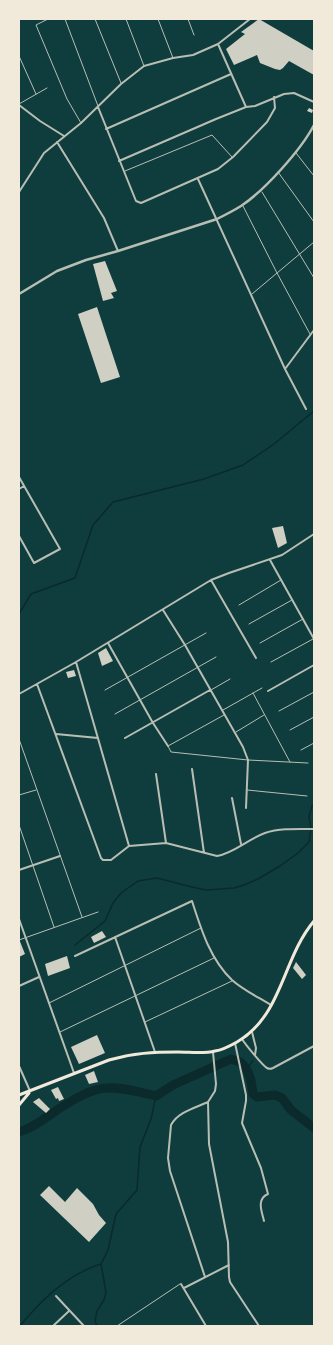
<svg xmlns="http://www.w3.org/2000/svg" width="333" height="1345" viewBox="0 0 333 1345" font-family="Rubik,sans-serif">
  <rect width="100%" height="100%" fill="#0f3d3e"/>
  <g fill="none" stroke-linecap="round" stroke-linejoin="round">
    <path stroke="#0a2a2b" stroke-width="1.5" d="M19,614L31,594L75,578L93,525L113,502L204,479L243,465L274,444L314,411
      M75,945L105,921L113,903L121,893L138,881L157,878L192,887L206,890L234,888L244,885L258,879L280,866L298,853L309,842L311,829L309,816L312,806L314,805
      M246,1069L253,1061
      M20,1326C41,1300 68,1274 101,1264
      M97,1326L95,1321L97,1311L104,1300L106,1292L101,1264L108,1250L116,1214L137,1190L140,1147L151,1119L156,1096"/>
    <path stroke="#0a2a2b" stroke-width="9" d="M19,1132C34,1127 41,1121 54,1112C70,1102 88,1089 107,1088C123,1087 140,1092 156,1096L173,1085L231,1059C233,1060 238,1061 240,1062C250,1069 252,1084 253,1094L257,1097L275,1095L282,1098L291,1110L314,1128"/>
  </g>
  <path fill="#cfcfc3" d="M259,19L314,51V75L289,61L283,68L280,70L275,69L260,63L257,55L234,65L226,49L245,34L241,32Z
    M309,108L313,110L312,113L307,111Z
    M105,261L117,291L111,293L114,298L103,301L93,264Z
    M97,307L120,377L101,383L78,314Z
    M283,526L287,543L278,548L272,528Z
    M106,648L113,661L102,666L98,653Z
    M74,670L76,676L68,678L66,672Z
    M102,931L106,937L94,943L91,937Z
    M19,939L25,954L19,957Z
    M67,956L70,968L48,976L45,964Z
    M296,962L306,975L302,979L293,968Z
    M97,1035L105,1053L79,1064L71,1047Z
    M94,1071L98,1082L89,1084L85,1075Z
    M58,1087L64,1099L59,1101L58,1098L56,1099L51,1090Z
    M39,1098L50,1109L46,1113L33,1102Z
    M49,1186L65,1202L77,1188L93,1204L99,1215L106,1223L89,1242L40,1195Z"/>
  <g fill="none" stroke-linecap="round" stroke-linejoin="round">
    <path stroke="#b8beb3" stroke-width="1" d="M48,19L36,25L67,99L81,123
      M65,19L98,106
      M95,19L121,83
      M126,19L144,66
      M158,19L173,58
      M188,19L194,35
      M19,56L36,94
      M19,104L47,88
      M296,153L314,176
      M125,171L212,135L232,157
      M278,172L314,222
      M262,192L314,278
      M243,206L277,273L310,334
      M252,294L314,242
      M239,605L281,580
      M249,624L292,600
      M260,643L303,619
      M271,662L313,639
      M105,690L206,633
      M211,690L230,679
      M253,693L290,762
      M223,710L262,688
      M279,711L314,692
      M115,714L216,657
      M224,715L168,746L171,752L248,760L308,763
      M290,730L314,717
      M236,732L264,715
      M19,739L82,917
      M301,750L314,743
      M247,790L307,796
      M19,795L36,790
      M19,825L54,927
      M19,940L98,912
      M49,1003L201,928
      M145,1022L232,981
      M60,1032L214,958
      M117,1326L180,1284"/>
    <path stroke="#b8beb3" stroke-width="2" d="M218,44L246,107
      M19,105L40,121L64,136
      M98,107L136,201L141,203L218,169L233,157L267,122L275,108L274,97
      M106,129L231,74
      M57,142L104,218L118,251
      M119,161L216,119L246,107L255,106L284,94L294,93L314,102
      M198,179L285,369L306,409
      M19,192L44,153L81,123L121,84L144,66L173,58L193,55L218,44L250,19
      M285,369L314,330
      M19,477L60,549L34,563L19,536
      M19,489L24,486
      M270,560L314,639
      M211,580L256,658
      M163,610L185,645L243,747L248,760L246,808
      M108,643L153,723L168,746
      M76,662L129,846
      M37,684L101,858L103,860H111L129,846L166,843L217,856C234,853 248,839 265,833C280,828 298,829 314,829
      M268,691L314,665
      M19,694L76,662L211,580L229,573L282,555L314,534
      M56,734L98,738
      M125,738L210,690
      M192,769L204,853
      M156,774L166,843
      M232,798L241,844
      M19,870L60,856
      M19,919L74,1073
      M115,937L155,1052
      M75,956L192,901C201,929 210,959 232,980C243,990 258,997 271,1005
      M19,986L39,977
      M252,1032L256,1048L255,1055
      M242,1039C245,1044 263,1066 267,1068C269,1069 271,1069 273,1068L314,1046
      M235,1043L246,1095V1101L242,1123L261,1168L268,1194C256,1199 262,1212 264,1221
      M213,1052L216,1084L215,1091L208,1102L209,1144L228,1242L229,1277L230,1282L259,1326
      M19,1066L30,1091
      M205,1277L170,1171L168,1158L171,1125C178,1112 195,1108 208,1102
      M181,1284L206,1326
      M184,1288L229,1265
      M56,1296L84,1326
      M53,1326L69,1311"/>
    <path stroke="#b8beb3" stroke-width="2.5" d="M19,294L57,271L86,260L118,251L217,219C225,215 233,211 241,206C264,191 301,150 314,125"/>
    <path stroke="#f1e9da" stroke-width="3" d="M19,1095L109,1060C133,1053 154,1052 178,1052C190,1052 204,1054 215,1051C223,1050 230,1046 237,1042C283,1015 282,959 314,921
      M19,1105L29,1093"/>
  </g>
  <rect width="333" height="1345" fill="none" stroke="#f1e9da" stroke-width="40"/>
</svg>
